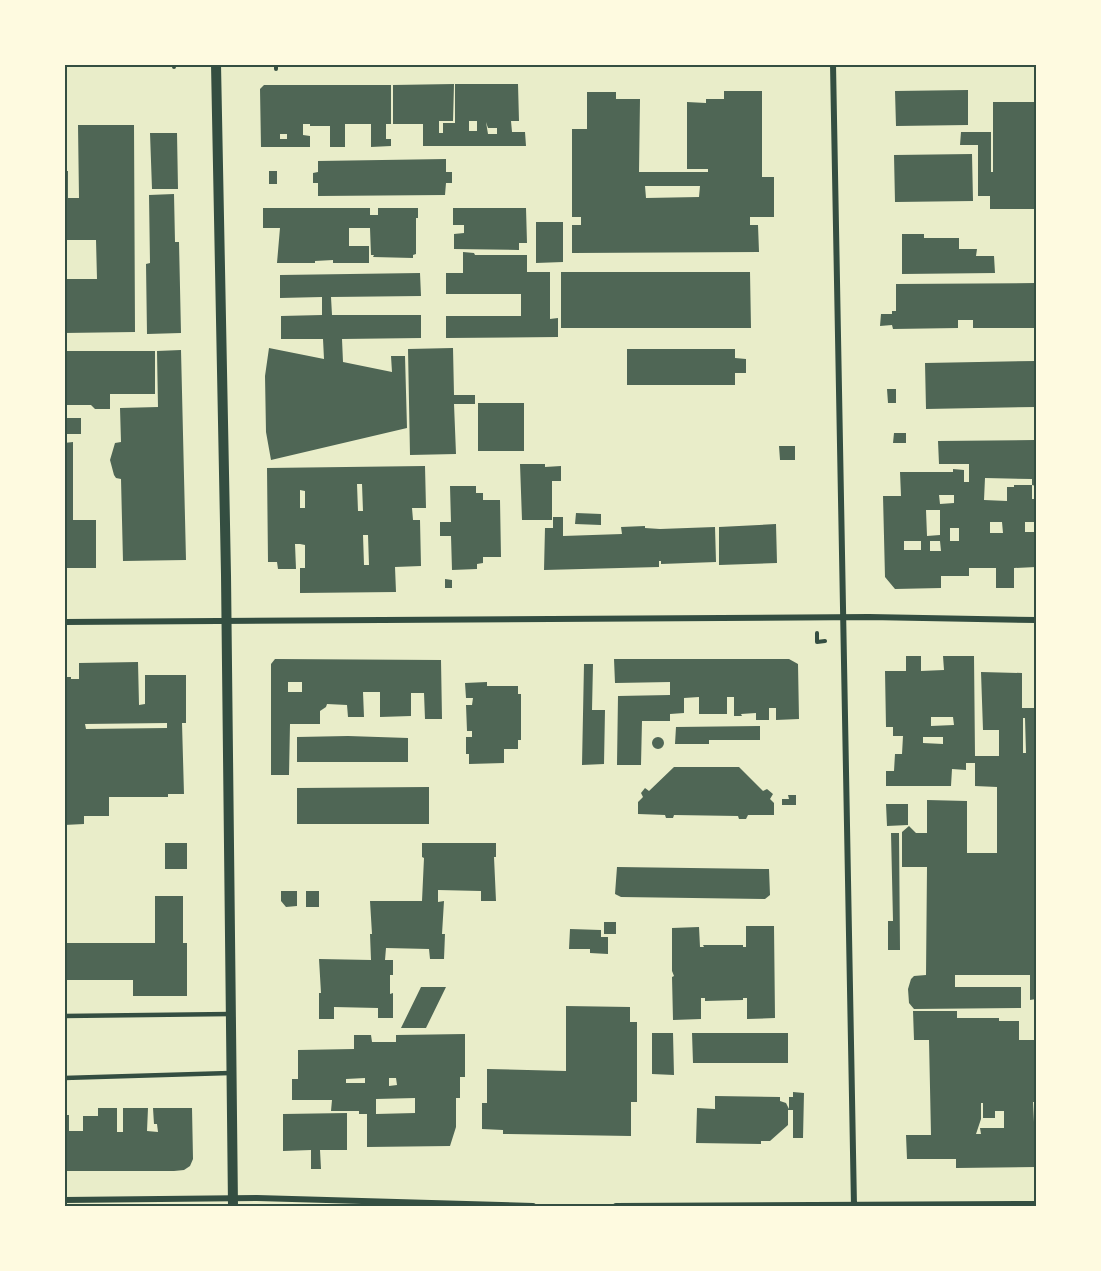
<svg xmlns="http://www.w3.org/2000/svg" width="1101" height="1271" viewBox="0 0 1101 1271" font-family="'Noto Sans',sans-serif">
  <rect width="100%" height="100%" fill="#e9edc9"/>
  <path fill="#4f6655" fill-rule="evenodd" d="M454,84L453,121H439V133H443V123H455V84H518L519,121H511L512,132H525L526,146H423V124H393V85ZM469,121H477V131H469ZM486,122L488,128H497V134H488Z
    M264,85H391V124H386V139H391V146L371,147V124H345V147H330V126H310V124H303V135L310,136V147H261L260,89ZM280,134H287V139H280Z
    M968,90V125L896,126L895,91Z
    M724,91H762V177H774V217H750V225H758L759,252L572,253V225H581V217H572V129H587V92H616V99H640L639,172H708V169H687V102L706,103V99H724ZM645,186H700L699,197L646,198Z
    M993,102H1036V209H990V196H978V145H960L961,132H991V172H993Z
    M78,125H134L135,332L64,333V279H97L96,240H64V171H68V198H79Z
    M150,133H177L178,189H152Z
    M972,154L973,201L895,202L894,155Z
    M446,159V172H452V183H446L445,195L318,196V183H313V173L318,172V161Z
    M269,171H277V184H269Z
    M174,194L175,242H179L181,333L147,334L146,264L150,263L149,195Z
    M263,208H370V215H378V208H418V218H416V254L413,255V258L373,257L374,255H371L370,228H349V246H369V263H333V260L315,261V263H277L280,228H263Z
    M453,208H526L527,243H519V250L454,249V234L464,233V225H453Z
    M536,222H563V262L536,263Z
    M902,234H924V238H959V249H977L976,256H994L995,273L902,274Z
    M463,252L474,253L475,255H527V272H550V319L558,318V337L446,338V316H521V294H446V273H463Z
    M561,272H750L751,328H561Z
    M420,273L421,296L331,297L332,315H421V338L342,339L343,362L392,372L391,356H405L407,428L271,460L266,432L265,376L269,348L324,359L323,339H281V316L322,315V297L280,298V275Z
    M1036,283V328H973V320H958V328L893,329L892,325L880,326L881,314H892V311H896V284Z
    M453,348L454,395H475V404H454L456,454L410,455L408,349Z
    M627,349H735V358L746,359V373H735V385H627Z
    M181,350L186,560L123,561L121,479L116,478L114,475L110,460L115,443L121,442L120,408L158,407L157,351Z
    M64,351H155V394H110V409H95L91,405H64Z
    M1036,361V407L926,409L925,363Z
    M887,389H896V403H888Z
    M478,403H524V451H478Z
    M64,418H81V434H64Z
    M894,433H906V443H893Z
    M1036,440V486L1032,485V499H1036V522H1025V532H1036V567L1014,568V588H996V568H969V576H941V588L895,589L885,577L883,496H901L900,472H953V469L964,470V482H969V464H939L938,441ZM985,478L1032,479V485H1014V487H1007V501L984,500ZM939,495H954V503L940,504ZM926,510H940V535L927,536ZM990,522H1002L1003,533H990ZM950,528H959V541H950ZM904,541H921V550H904ZM930,541H940L941,551H930Z
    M73,442V520H96V568H64V443Z
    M779,446H795V460H780Z
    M520,464H545V467L561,466V481H552V520H522Z
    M425,466L426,508H412L413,520H420L421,566L395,567L396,592L300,593V568H305V545L300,544H295L296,569H278L277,562H268L267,468ZM357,484H362L363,511H358ZM300,490L305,491V508H300ZM363,535H368L369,565H364Z
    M450,486H476V493H483V500H500L501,557H483V563L477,564V569L452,570L451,536H440V522H451Z
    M576,513L601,514V525L575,524Z
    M553,517H563V536L622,534L621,527L645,526V528L660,529L715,527L716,562L661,564V561H659V567L544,570L545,528H553Z
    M776,524L777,563L719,565V527Z
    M445,579L452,580V588H445Z
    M906,656H921V671L944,670L943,656H974L975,756H999V730H983L981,672L1022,673V708H1036V999L1030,1000V975H955V987H1021V1008L914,1009L909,1003L908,989L911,979L914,976L926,975L927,867H902V832L909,826L916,833H927V800L967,801V853H997V787L975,786V763H966V770L952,769L951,786H886V771H894L895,754H902L903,736H893V727H886L885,671H906ZM931,717H953L954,725L931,726ZM1023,718H1025L1026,753H1023ZM923,737H943V744L923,743Z
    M275,659L441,660L442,719H425L424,693H411V716L380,717V692H363L364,717H348L347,705L327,704L326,707L320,711V724H290L289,775H271V664ZM288,682H302V692H288Z
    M614,659H789L798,664L799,719L776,720V708H769V720H756V713L741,714L742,716H734V697H727V714H699V697L684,698V713L670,714V721H642L641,765H617L618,696L670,695V682L615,683Z
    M138,662L139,705L145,704V675H186V723H182L184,794H168V797H109V816H84V824L64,825V677H71V679H79V663ZM167,723V728L86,729L85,724Z
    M584,664H593L592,710H605L604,764L582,765Z
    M487,682V686H518V694H521V740H518V749H504V763L469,764V754H466V737H472V731H467L466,705H472L473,698H466L465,683Z
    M760,726V740H709V744H675L676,727Z
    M348,736L408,738V762H297V737Z
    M652 743a6 6 0 1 1 12 0a6 6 0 1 1-12 0Z
    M674,767H739L763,791L767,789L773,794L770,799L774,803V815H748L746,819H739L738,816L674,815L673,818H666L665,815L638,814V802L643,797L641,793L645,788L649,791Z
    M429,787V824H297V788Z
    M788,795H796V805H782V799H789Z
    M886,804H908V825L887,826Z
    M891,833H899L900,950H888V921H893Z
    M165,843H187V869H165Z
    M422,843H496V857H494L496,901H481V891L438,890V902L444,901L442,934H445L444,959H430L429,949L386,948L385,960H393V975H390V994L393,993V1018H378V1008L334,1007V1019H319V993H321L319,959L371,960L370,934H372L370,901H422L424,858L422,857Z
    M617,867L769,869L770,895L765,899L621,897L615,894Z
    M281,891H297V906L286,907L281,901Z
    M306,891H319V907H306Z
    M155,896H183V943H187V996H133V980H64V943H155Z
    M604,922H616V934H604Z
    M746,926H774L775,1018L747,1019V998H743V1000L705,1001V998H701V1019L673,1020L672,977L674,976L672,971V928L699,927L700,947H704L703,945H743V947H746Z
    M570,929L601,930V937H608V954L590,953V949H569Z
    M421,987H446L426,1028H401Z
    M566,1006L630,1007V1022H637V1102H631V1136L503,1134V1130L482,1129V1103H487V1069L566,1071Z
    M913,1011H957V1018H999V1021H1019V1040H1036V1102H1033L1034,1122H1036V1167L956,1168V1159H907L906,1135H931L929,1040H914ZM981,1103H983V1118H995V1111H1004V1128H980L981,1134H976L981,1119Z
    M652,1033H673L674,1075L652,1074Z
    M692,1033H788V1063H693Z
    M465,1034V1077H460V1098H456V1127L450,1146L367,1147V1114H359V1111H331L332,1100H292V1079H298V1050L354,1049V1035H371L372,1042H396V1035ZM365,1078V1083H346V1079ZM389,1078H396L397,1085L389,1086ZM415,1098V1113L376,1114V1099Z
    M793,1092L804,1093L803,1138H793V1110H788V1125L770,1141H761V1144L696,1143L697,1108L715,1109V1096L780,1097V1101L786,1103L789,1109V1097H793Z
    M98,1108H117V1132H123V1108H148L147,1131L158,1132L157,1124H154L153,1108H192L193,1159L190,1166L184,1170L174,1171H64V1115H69V1131H83V1116H98Z
    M347,1113V1150H320L321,1169H311V1150L283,1151V1114Z"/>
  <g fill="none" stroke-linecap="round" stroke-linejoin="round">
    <path stroke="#344e41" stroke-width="4" d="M174,64V67
      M276,64V69
      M817,633V642L825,641"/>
    <path stroke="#344e41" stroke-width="4.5" d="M64,1016L231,1014
      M64,1078L230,1073"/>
    <path stroke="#344e41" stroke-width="6" d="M833,64L854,1206
      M64,622L869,617L1036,620
      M64,1200L257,1198L533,1206
      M616,1206L1036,1204"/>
    <path stroke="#344e41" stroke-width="10" d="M216,64L226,575L233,1206"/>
  </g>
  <rect width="1101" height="1271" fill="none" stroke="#fefae0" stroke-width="132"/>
  <rect x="66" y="66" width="969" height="1139" fill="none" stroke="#344e41" stroke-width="2"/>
</svg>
